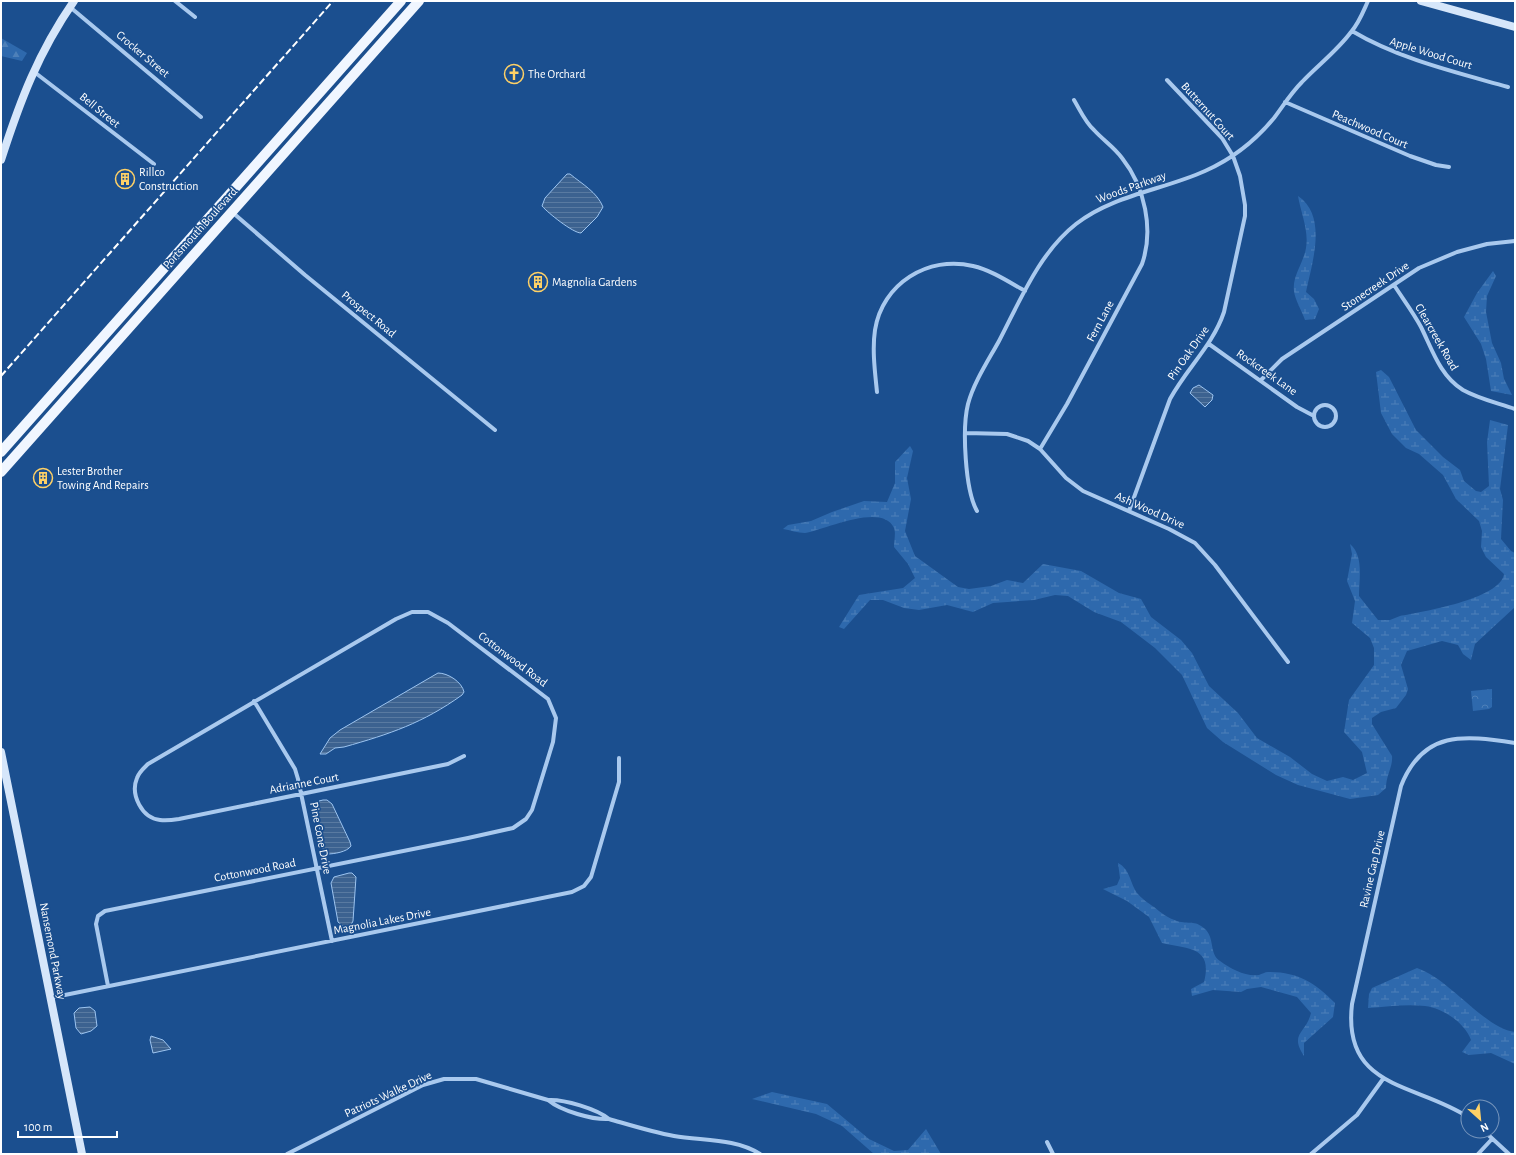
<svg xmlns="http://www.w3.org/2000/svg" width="1516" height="1155" viewBox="0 0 1516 1155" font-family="'Alegreya Sans',sans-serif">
  <defs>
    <pattern id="forest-firs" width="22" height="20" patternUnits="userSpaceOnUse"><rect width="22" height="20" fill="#2e69ad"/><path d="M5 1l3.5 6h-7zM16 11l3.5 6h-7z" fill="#4d80b9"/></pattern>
    <pattern id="wetland-marsh" width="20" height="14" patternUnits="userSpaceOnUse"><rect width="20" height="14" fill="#2e69ad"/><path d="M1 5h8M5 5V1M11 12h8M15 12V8" fill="none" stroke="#4d80b9"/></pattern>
    <pattern id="park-crowns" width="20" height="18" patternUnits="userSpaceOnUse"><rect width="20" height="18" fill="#2e69ad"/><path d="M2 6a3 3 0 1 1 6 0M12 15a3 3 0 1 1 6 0" fill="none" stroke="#4d80b9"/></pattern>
    <pattern id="water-rules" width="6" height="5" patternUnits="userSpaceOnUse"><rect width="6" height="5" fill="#3c6290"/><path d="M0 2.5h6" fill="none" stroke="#597aa1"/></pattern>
  </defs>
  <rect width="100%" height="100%" fill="#1b4f8f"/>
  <path fill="url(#forest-firs)" d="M1,38L27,53L22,61L1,56Z"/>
  <path fill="url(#wetland-marsh)" d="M1298,196C1328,216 1312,263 1306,292L1314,299L1319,309L1315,319L1305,320C1302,311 1295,300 1294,291C1292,276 1304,262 1306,248C1309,231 1301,213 1298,196Z
    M1493,271L1496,276L1487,296L1486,312L1492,343L1501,363L1504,379L1512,395L1491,391L1486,359L1481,344L1464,317L1477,293Z
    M1381,370L1389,377L1416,430L1443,457L1460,470L1464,481L1476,491L1481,492L1489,486L1487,442L1490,420L1508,425L1500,489L1503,500L1501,539L1511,551L1515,553V607L1475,644L1471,660L1463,654L1458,645L1442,641L1407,651L1401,665L1408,689L1406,695L1396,708L1381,712L1372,718V724L1392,756C1393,767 1386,775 1386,788L1378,795L1350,799L1298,785L1276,775L1223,742L1207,728L1182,675L1155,648L1121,622L1094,612L1068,596L1055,595L1034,600L993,603L973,612L947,605L919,610L904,608L883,600H870L844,629L839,627L859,595L903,588L915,578L908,564L894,547C894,541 896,533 894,528C882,502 825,530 805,533C798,533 790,530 783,529L788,525L811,521L832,512L864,501L887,502L895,483V462L910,446L913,451L907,478L911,499L905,531L915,556L958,587L969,589L991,586L1007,580L1023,583L1043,564L1081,571L1119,593L1141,599L1151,617L1181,640L1192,653L1209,686L1238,713L1257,738L1290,757L1312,774L1327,781L1343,777L1353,780L1367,773L1362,752L1344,732L1349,700L1374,665V648L1370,638L1352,623L1355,601L1347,581L1352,554L1350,544C1364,556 1359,578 1359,596L1378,620H1390L1400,616C1421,612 1501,599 1504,574L1486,557L1481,547L1482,531L1479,521L1456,499L1443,475L1419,454L1406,448L1392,434L1381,413L1376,372Z
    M1118,863C1130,869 1130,883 1137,893C1141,898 1148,903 1154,907C1161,913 1168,918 1177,921C1189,925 1194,919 1205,929C1215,938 1209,954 1220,961C1231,969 1246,977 1259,975C1262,974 1265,972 1268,972C1298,972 1314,982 1335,1003L1333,1017L1304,1043V1056C1289,1033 1306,1034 1311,1013L1297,997L1261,987L1247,989L1241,992L1213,990L1192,996L1191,989L1204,982C1213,947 1189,949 1162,943L1149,917L1127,901L1103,889L1117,885L1120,878Z
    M1417,968C1450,979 1485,1029 1515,1032V1064L1491,1053L1469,1055L1462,1052L1471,1040C1465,1023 1443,1008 1425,1006C1406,1004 1386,1007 1368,1008L1369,994L1372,988Z
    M772,1092L827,1104L869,1139L894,1151L908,1150L926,1129L941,1154H874L842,1126L816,1114L752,1099Z"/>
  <path fill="url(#park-crowns)" d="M1492,689V707L1489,709L1473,711L1471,691Z"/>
  <path fill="url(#water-rules)" stroke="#9cc4f0" d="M567,174H570C582,184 597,192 603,207L597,217L581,233C573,233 548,213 542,206L545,198Z
    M1199,385L1213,395L1212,400L1205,407L1190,393L1193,388Z
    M438,673C448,673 462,682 464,692L462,695C423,723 390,734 344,747L335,748L326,754H320L330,738L340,730Z
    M323,800H327L332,804L350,842L351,846C347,852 334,854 327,854L323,849L316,806L319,801Z
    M349,873H352L356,877L353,921L351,925L345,928L338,922L331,883L334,877Z
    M90,1007L95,1011L97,1026L91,1031L81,1034L76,1028L74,1013L79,1008Z
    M151,1036L163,1040L171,1049L153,1053L150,1040Z"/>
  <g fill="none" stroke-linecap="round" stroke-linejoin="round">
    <path stroke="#a9c9ee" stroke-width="4" d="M175,1L195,17
      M70,7L201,117
      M1352,31C1399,59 1455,72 1508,87
      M33,71L154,164
      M1285,102L1410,156L1436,165L1449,167
      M232,212L305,275L495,430
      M1394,285C1403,299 1413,312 1421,327C1432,349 1440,376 1463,390C1479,399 1498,403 1515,409
      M1209,344L1297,407L1314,416
      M1261,380L1282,359L1419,268L1457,252L1487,244L1515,241
      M877,392C875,372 872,350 875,330C882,284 928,255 973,266C991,270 1009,282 1025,291
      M1314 416a11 11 0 1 1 22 0a11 11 0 1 1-22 0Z
      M966,433L1007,434L1028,441L1040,449L1066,478L1083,491L1169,529L1195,543L1215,565L1288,662
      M1040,449L1067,404L1142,264C1154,230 1145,187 1122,158C1114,147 1103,140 1094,130C1085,122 1080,110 1074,100
      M977,511C965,490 962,428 968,404C974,382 988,361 999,341C1020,301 1039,253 1076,224C1113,195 1163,190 1205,171C1232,159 1255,141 1274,118C1283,106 1291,93 1302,82C1318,65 1337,51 1351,32C1359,23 1363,12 1368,1
      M1129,511L1170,399C1187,368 1213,345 1224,312L1245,216V205L1240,176L1233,156L1222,138L1167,80
      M254,701L295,769L298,779L332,941
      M108,986L96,924L98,916L105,911L468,838L513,828L526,819L532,810L537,794L553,742L556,718L548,699L448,623L428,612H412L396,619L148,764C144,768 139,772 137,778C130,795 142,818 160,820C166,821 173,820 179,819L448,764L464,756
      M50,998L572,892L584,886L591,877L619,782V758
      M548,1100C561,1111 593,1120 609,1119C630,1125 652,1132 674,1136C702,1141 735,1138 760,1154
      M1468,1117C1417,1083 1342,1090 1352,1004L1401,786C1423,730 1464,735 1515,743
      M1484,1131L1509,1154
      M1047,1142L1053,1154
      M287,1154L423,1085L444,1079H476L548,1100C564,1099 597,1109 609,1119
      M1311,1154L1357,1115L1383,1079
      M1478,1154L1492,1139"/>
    <path stroke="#d6e6fa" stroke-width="8" d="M1421,1L1515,27
      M1,160C20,101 38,53 74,1
      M1,752L82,1154"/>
    <path stroke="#f0f6ff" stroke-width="10" d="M1,452L401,1
      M1,472L419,1"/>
    <path stroke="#fff" stroke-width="2" stroke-dasharray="7 3" stroke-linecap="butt" d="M1,376L333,1"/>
  </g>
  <defs>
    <g id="church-ring" transform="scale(1)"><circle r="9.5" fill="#1b4f8f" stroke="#ffd166" stroke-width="1.5"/><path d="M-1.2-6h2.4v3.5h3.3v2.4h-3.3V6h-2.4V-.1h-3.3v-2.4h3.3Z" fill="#ffd166"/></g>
    <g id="building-ring" transform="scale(1)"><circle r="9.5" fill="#1b4f8f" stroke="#ffd166" stroke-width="1.5"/><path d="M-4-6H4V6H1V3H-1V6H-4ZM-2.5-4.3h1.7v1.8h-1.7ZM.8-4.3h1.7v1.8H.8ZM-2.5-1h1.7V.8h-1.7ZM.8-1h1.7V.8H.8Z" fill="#ffd166"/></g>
  </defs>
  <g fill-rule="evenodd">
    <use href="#church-ring" x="514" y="74"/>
    <use href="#building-ring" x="125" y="179"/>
    <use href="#building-ring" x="538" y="282"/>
    <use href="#building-ring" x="43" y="478"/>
  </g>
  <g text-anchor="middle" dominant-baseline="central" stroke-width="3.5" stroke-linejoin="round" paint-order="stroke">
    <g font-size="12" fill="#fff" stroke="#1b4f8f">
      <text transform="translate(1431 53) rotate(17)">Apple Wood Court</text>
      <text transform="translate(143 54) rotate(40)">Crocker Street</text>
      <text transform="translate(100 110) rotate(39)">Bell Street</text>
      <text transform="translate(1208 111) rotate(48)">Butternut Court</text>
      <text transform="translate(1370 129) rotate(23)">Peachwood Court</text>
      <text transform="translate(1131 187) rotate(-20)">Woods Parkway</text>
      <text transform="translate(200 228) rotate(-48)">Portsmouth Boulevard</text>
      <text transform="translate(1375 286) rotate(-34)">Stonecreek Drive</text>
      <text transform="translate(369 314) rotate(39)">Prospect Road</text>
      <text transform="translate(1100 321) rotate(-62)">Fern Lane</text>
      <text transform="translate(1437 337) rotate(60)">Clearcreek Road</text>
      <text transform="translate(1188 353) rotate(-55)">Pin Oak Drive</text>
      <text transform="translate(1267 372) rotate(35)">Rockcreek Lane</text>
      <text transform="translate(1150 510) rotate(24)">Ash Wood Drive</text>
      <text transform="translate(513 659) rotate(37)">Cottonwood Road</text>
      <text transform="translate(304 783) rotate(-11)">Adrianne Court</text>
      <text transform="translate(321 838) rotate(79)">Pine Cone Drive</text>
      <text transform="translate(1372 869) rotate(-77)">Ravine Gap Drive</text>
      <text transform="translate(255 870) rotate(-11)">Cottonwood Road</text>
      <text transform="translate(382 921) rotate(-11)">Magnolia Lakes Drive</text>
      <text transform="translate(53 951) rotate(79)">Nansemond Parkway</text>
      <text transform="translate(388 1094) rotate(-25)">Patriots Walke Drive</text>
    </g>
    <g font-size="12" fill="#fff" stroke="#1b4f8f" text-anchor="start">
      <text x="528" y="74">The Orchard</text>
      <text x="139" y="172">Rillco<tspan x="139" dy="14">Construction</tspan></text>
      <text x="552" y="282">Magnolia Gardens</text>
      <text x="57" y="471">Lester Brother<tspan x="57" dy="14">Towing And Repairs</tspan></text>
    </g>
  </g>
  <rect width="1516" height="1155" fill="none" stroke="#ffffff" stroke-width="4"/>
  <g transform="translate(1480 1119) rotate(153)"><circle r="19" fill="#1b4f8f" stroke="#7695bc"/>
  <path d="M0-3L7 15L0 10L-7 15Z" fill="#ffd166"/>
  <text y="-6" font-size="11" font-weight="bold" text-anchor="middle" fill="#ffffff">N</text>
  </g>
  <path d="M18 1131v6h99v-6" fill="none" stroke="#ffffff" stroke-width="2"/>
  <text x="24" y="1131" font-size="12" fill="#ffffff" stroke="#1b4f8f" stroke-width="3" paint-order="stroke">100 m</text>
</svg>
